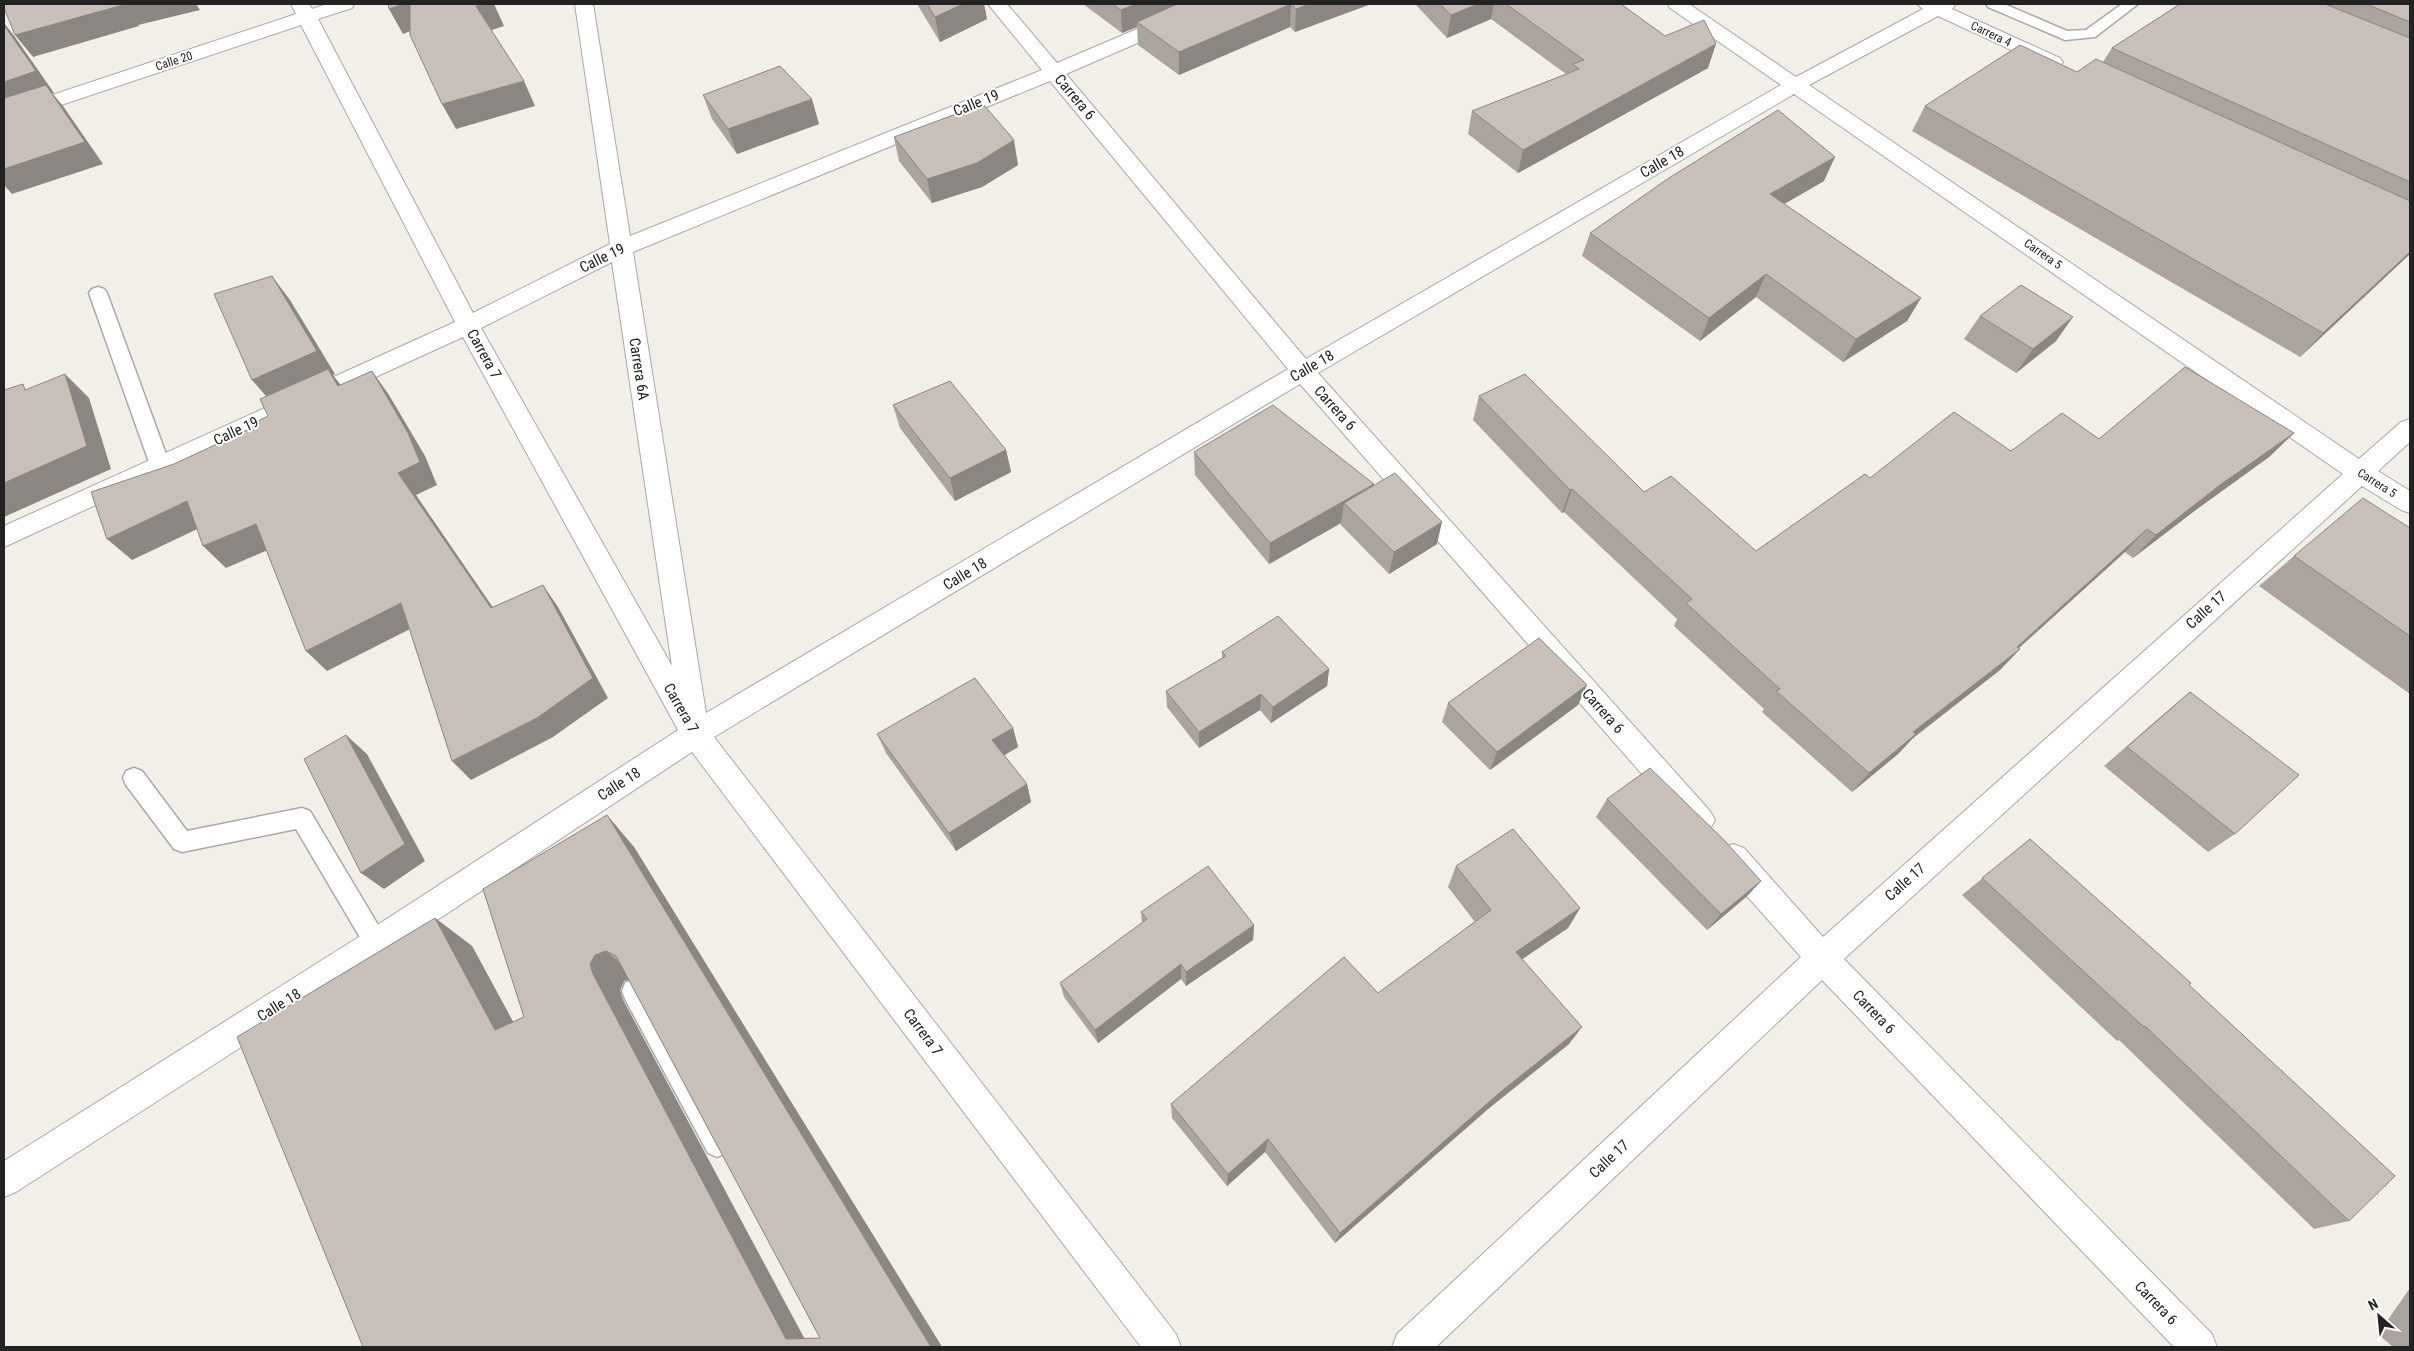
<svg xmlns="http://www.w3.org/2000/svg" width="2414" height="1351" viewBox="0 0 2414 1351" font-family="'Roboto Condensed',sans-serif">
  <rect width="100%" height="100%" fill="#f2efe9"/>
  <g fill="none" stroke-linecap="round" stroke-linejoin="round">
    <g stroke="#a9a9a9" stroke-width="3">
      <path id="service" d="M1986,4H2004L2067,31L2086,30L2122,4H2138L2095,37L2065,40L1988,7Z
        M98,287L104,289L107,293L170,465L167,470L160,472L153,470L150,465L89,293L92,289Z
        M134,768L142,771L187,831L302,808L310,811L384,935L388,943L384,951L376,954L368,951L296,829L182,852L174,849L126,785L123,778L126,771Z
        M634,979L643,983L726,1135L730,1144L726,1153L717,1157L708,1153L625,999L622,991L625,983Z"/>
    </g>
    <g stroke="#a9a9a9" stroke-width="2">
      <path id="minor" d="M291,4H309L312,9L327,4H354L352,8L318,19L473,313L610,244L575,4H593L630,236L1042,70L988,4H1007L1057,63L1196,4H1220L1218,8L1066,74L1306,359L1781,85L1670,8L1668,4H1689L1796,77L1923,9L1917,4H1956L1952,9L2060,58L2063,62L2060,66L2053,68L2046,66L1938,16L1809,85L2359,459L2401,422L2410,419V442L2378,471L2410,491V513L2401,510L2362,486L1844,959L2212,1334L2217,1347H2174L1822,980L1436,1347H1392L1397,1334L1801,957L1722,868L1718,858L1722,848L1733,844L1744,848L1823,937L2343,474L1794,94L1318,373L1710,811L1715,820L1710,829L1700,833L1690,829L1300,384L714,737L1176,1334L1181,1347H1141L692,752L387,953L16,1192L4,1197V1161L365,933L678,730L463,337L4,547V526L455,322L301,25L4,124V111L296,14ZM1050,81L1288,369L706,713L633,252ZM612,262L672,666L481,328Z"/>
    </g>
    <use href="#service" fill="#fff" fill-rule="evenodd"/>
    <use href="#minor" fill="#fff" fill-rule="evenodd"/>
  </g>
  <path fill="#aba49e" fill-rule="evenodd" d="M917,4H984L987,19L940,42Z
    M1083,4H1371L1295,32L1290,27L1179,75L1138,45L1137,27L1122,33Z
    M1415,4H1621L1708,68L1518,173L1468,134L1472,111L1566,74L1491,19L1447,38Z
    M2180,4H2410V254L2300,357L1912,131L1925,106L2077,72L2103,62L2112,48Z
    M703,95L819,124L737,154L712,119Z
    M894,137L1018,165L982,187L932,203L899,161Z
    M1824,181L1784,204L1921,298L1907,321L1843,362L1756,297L1700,341L1582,256L1590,233Z
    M1980,316L2056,341L2016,373L1964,339Z
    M1479,396L1644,492L1756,551L1870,478L2011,451L2099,439L2294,433L2269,457L2197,509L2133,558L2125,552L2019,648L2020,649L2000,670L1913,738L1898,754L1852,792L1762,712L1764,709L1674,626L1677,619L1564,512L1562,513L1473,420Z
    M893,405L1006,450L1011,472L955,501L900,428Z
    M1194,452L1374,484V486L1437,544L1389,574L1341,525V523L1269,564L1195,475Z
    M2410,528V694L2259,586L2294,556Z
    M1222,652L1329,669L1327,686L1271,723L1260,710L1199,748L1167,707L1166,691L1222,658Z
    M1587,685L1578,705L1490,770L1442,722L1448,703Z
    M2190,692L2235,834L2208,852L2104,766L2166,712Z
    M1013,728L1018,747L1004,755L1027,784L1031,802L956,851L886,753L877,734Z
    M1607,799L1761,881L1746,897L1707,930L1596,817Z
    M2030,839L2189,985L2349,1221L2314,1229L2119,1040L2117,1041L1962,895Z
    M634,847L942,1347H363L435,918L472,946L513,1022L524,1017ZM629,980L820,1338L804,1339L623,1000L620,990L624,981Z
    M1456,866L1580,908L1568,928L1522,959L1569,1044L1488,1109L1335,1243L1265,1152L1227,1186L1172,1118L1171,1104L1378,993L1475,922L1448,887Z
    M1141,912L1254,925L1253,940L1186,986L1181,979L1098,1043L1064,997L1060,983L1142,923Z
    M2410,1288V1347H2393L2378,1334Z"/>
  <path fill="#8b8681" d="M123,4H196L200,10L138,25L139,26L33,57L15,35Z
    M403,4H411L423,26L403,34L389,9Z
    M484,4H494L504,26L489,31L476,6Z
    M963,4H984L987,19L940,42L935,17Z
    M1136,4H1192L1137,22V27L1122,33L1121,10Z
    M1291,4L1290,27L1179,75V52Z
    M1310,4H1371L1295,32L1296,9Z
    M1478,4H1494L1491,19L1447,38L1451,15Z
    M4,23L15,37L54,93H52L63,106L103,164L12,194L4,185Z
    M1716,44L1708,68L1518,173L1523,150Z
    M524,81L535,106L456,129L442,104Z
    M812,99L819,124L737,154L728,129Z
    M1014,140L1018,165L982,187L932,203L927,179Z
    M1835,157L1824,181L1760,218L1770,194Z
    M2410,252V254L2300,357L2323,333Z
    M1766,274L1756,297L1700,341L1709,318Z
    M272,276L290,300L335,374L333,375L346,392L272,403L252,380Z
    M1921,298L1907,321L1843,362L1856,339Z
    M2073,317L2056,341L2016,373L2033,349Z
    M372,371L389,395L425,456L437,485L416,495L507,628L491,608L398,473Z
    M65,374L89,398L111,469L4,517V483Z
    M2294,433L2269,457L2197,509L2133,558L2156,535L2220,485Z
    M1006,450L1011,472L955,501L950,478Z
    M1374,484L1370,506L1344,503L1341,523L1269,564L1270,543Z
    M1572,489L1564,512L1562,513L1570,490Z
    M187,501L210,523L132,560L107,539Z
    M1442,522L1437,544L1389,574L1394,552Z
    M256,524L277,546L226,568L203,546Z
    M2147,529L2125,552L2002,663L2020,649L2000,670L1913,738L1898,754L1852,792L1869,773L1913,732L2017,647Z
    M543,585L558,607L608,698L553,737L471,780L452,761Z
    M401,603L420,624L327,671L306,651Z
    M1329,669L1327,686L1271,723L1273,707Z
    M1587,685L1578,705L1490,770L1497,752Z
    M1261,694L1260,710L1199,748V732Z
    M1013,728L1018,747L998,759L992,740Z
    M346,735L367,754L425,861L384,889L361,873Z
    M1027,784L1031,802L956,851L949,833Z
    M607,815L634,847L942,1347H931Z
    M1761,881L1746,897L1707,930L1721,914Z
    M1580,908L1568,928L1505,971L1516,952Z
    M435,918L472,946L530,1053L495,1030Z
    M1254,925L1253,940L1186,986V972Z
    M606,951L635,977L624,981L620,990L623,1000L809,1347L786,1339L593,974L590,964L595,955Z
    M1181,964V979L1098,1043L1095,1030Z
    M1582,1027L1569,1044L1488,1109L1335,1243L1340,1233L1498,1094Z
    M1268,1139L1265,1152L1227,1186L1228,1174Z"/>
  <path fill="#c7bfb8" stroke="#8b8681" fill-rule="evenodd" d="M4,4H123V5L15,35L4,8Z
    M388,4H403L389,9Z
    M410,4H484L476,6L524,81L442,104L410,35Z
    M927,4H963L935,17Z
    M1112,4H1136L1121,10Z
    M1177,4H1310L1296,9L1291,4L1179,52L1137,22Z
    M1440,4H1478L1451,15Z
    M1506,4H1621L1665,36L1704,20L1716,44L1523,150L1472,111L1579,69L1573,64L1584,60Z
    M2180,4H2325L2410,38V182L2112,48Z
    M2366,4H2410V22Z
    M4,25L36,71L4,82Z
    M2020,45L2077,72L2096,59L2410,201V252L2323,333L1925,106Z
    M780,66L812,99L728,129L703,95Z
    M46,85L85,142L4,169V98Z
    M983,104L1014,140L977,163L927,179L894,137Z
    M1778,110L1835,157L1770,194L1921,298L1856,339L1766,274L1709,318L1590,233L1669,178Z
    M272,276L317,351L252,380L214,294Z
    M2021,285L2073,317L2033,349L1980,316Z
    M2185,367L2294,433L2220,485L2156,535L2147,529L2017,647L2020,649L1913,732L1916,734L1869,773L1776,691L1780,689L1686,603L1692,599L1572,489L1570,490L1479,396L1525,374L1644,492L1671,476L1756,551L1865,474L1870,478L1954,412L2011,451L2062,413L2099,439Z
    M328,369L338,386L372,371L408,433L420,462L398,473L491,608L543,585L593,678L537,718L452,761L401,603L306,651L256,524L203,546L187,501L107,539L91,492L174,464L260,424L258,421L268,416L260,399Z
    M65,374L87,446L4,483V390L23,384L25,390Z
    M950,381L1006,450L950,478L893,405Z
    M1273,405L1374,484L1270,543L1194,452Z
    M1395,473L1442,522L1394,552L1344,503Z
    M2363,498L2410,528V636L2294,556Z
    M1278,616L1329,669L1273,707L1261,694L1199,732L1166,691L1226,656L1222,652Z
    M1539,638L1587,685L1497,752L1448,703Z
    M975,678L1013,728L992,740L1027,784L949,833L877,734Z
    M2190,692L2299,775L2235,834L2127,747Z
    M346,735L405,844L361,873L304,759Z
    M1650,768L1724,840L1761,881L1721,914L1607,799Z
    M607,815L931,1347H363L237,1037L435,918L495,1030L524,1017L483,889ZM606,951L616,956L820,1338L786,1339L593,974L590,964L595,955Z
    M1513,829L1580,908L1516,952L1582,1027L1498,1094L1340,1233L1268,1139L1228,1174L1171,1104L1344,957L1378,993L1491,910L1456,866Z
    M2030,839L2191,983L2189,985L2395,1176L2349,1221L2145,1026L2144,1027L1982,878Z
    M1208,866L1254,925L1186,972L1181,964L1095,1030L1060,983L1147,919L1141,912Z"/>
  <g text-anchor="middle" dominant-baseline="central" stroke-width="4" stroke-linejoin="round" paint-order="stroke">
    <g font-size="12" fill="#222" stroke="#fff">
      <text transform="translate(1991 34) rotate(25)">Carrera 4</text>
      <text transform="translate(174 61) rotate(-18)">Calle 20</text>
      <text transform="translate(2043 254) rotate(35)">Carrera 5</text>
      <text transform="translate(2377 483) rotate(32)">Carrera 5</text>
    </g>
    <g font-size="15" fill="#222" stroke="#fff">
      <text transform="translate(1075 97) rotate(50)">Carrera 6</text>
      <text transform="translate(976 103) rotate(-22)">Calle 19</text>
      <text transform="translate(1662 162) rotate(-30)">Calle 18</text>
      <text transform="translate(602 258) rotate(-26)">Calle 19</text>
      <text transform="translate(484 354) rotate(61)">Carrera 7</text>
      <text transform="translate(1312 366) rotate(-30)">Calle 18</text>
      <text transform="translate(639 369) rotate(81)">Carrera 6A</text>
      <text transform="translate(1335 408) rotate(48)">Carrera 6</text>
      <text transform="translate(236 431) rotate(-25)">Calle 19</text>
      <text transform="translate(965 574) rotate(-31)">Calle 18</text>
      <text transform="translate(2206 610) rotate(-42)">Calle 17</text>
      <text transform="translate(681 708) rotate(60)">Carrera 7</text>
      <text transform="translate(1603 711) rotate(48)">Carrera 6</text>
      <text transform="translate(619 784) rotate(-33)">Calle 18</text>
      <text transform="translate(1905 882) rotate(-42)">Calle 17</text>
      <text transform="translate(279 1005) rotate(-32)">Calle 18</text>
      <text transform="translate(1874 1012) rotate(46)">Carrera 6</text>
      <text transform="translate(923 1032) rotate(53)">Carrera 7</text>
      <text transform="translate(1609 1159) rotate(-43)">Calle 17</text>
      <text transform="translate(2156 1303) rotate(46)">Carrera 6</text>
    </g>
  </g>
  <rect width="2414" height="1351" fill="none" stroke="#222222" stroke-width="10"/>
  <g transform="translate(2379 1316) rotate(333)" stroke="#ffffff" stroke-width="4" paint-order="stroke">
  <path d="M0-4L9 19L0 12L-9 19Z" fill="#222222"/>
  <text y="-8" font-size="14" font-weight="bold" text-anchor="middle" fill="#222222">N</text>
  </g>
</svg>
